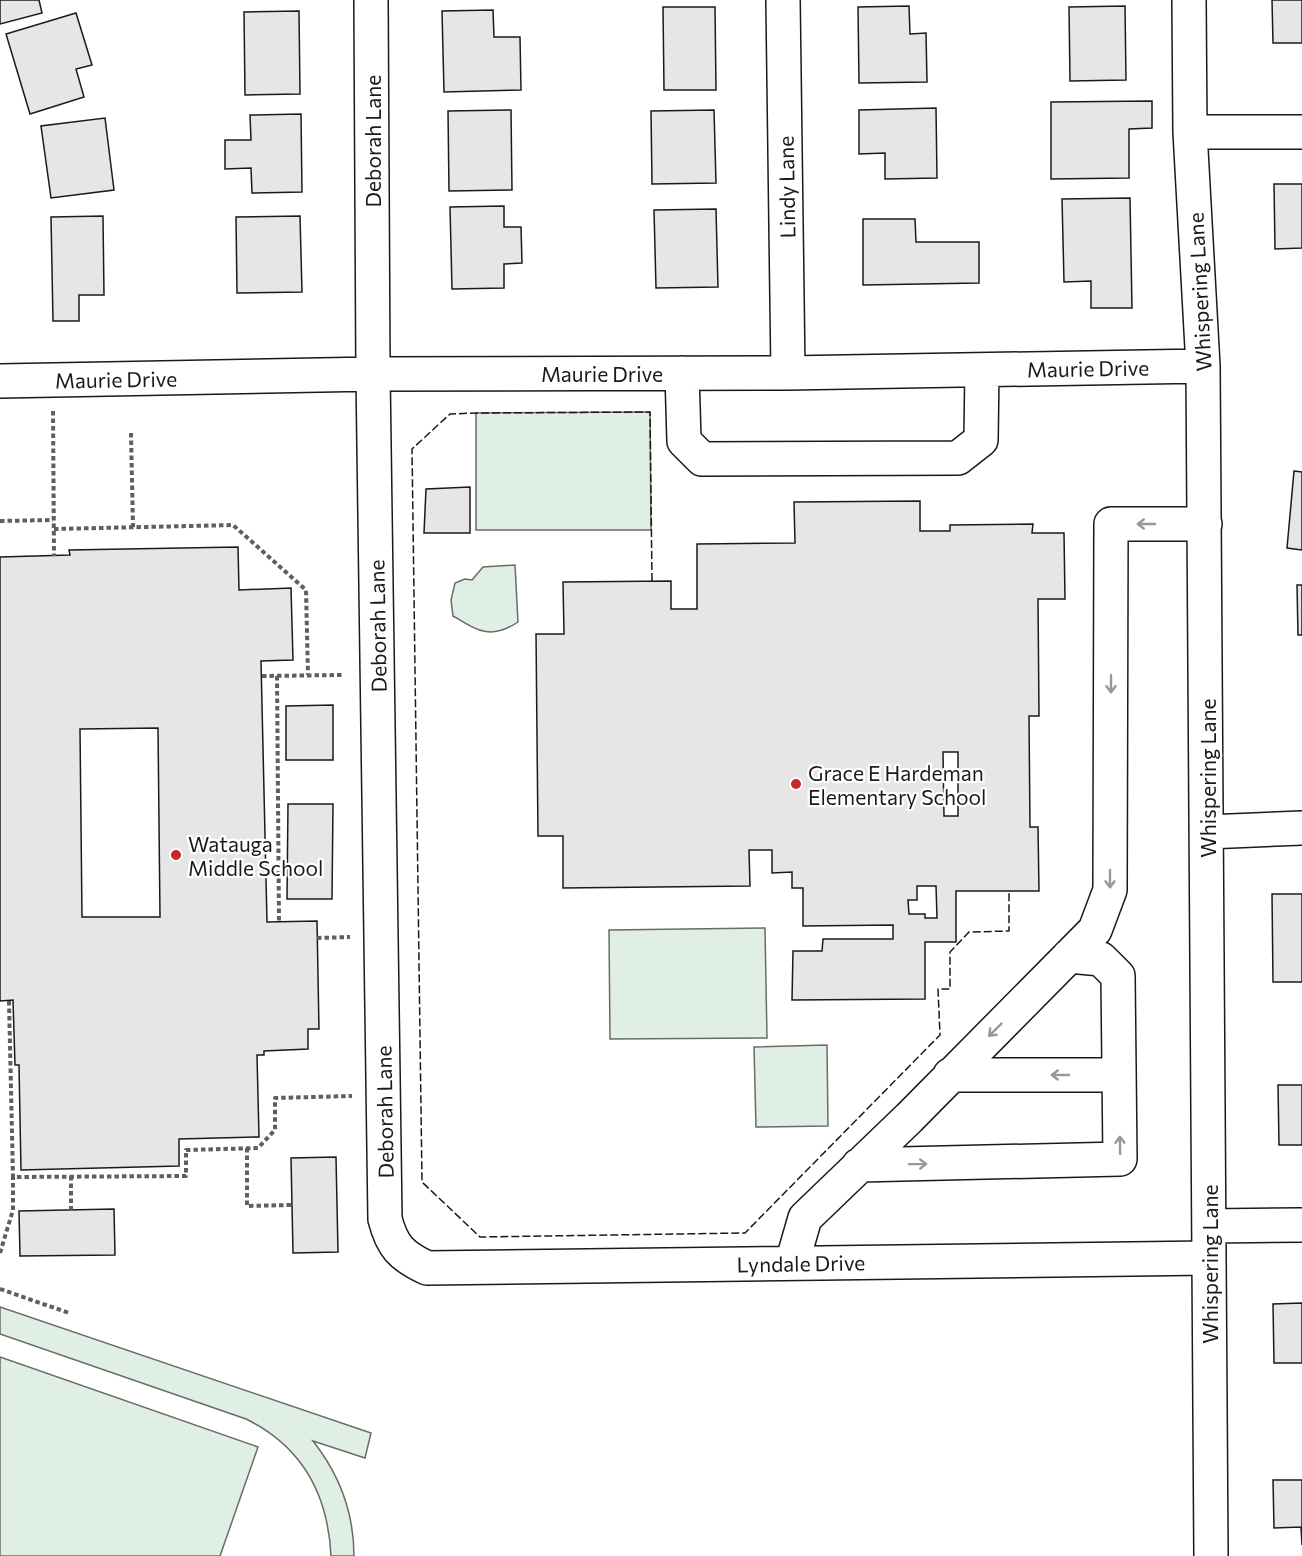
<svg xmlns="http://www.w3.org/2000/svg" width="1302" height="1556" viewBox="0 0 1302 1556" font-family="Commissioner,sans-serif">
  <rect width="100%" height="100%" fill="#fff"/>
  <path fill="#e0efe3" stroke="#6a6a6a" stroke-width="1.5" d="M650,412L651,530H476V413Z
    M515,565L518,622C491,640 478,631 453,616L451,600L455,583L465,579L472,580L483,567Z
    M765,928L767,1038L610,1039L609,930Z
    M827,1045L828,1126L756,1127L754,1047Z
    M0,1307L371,1433L365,1458L313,1441C339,1474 354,1513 354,1556H331C328,1494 303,1447 246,1419L0,1334Z
    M0,1357L258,1447L220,1556H0Z"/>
  <path fill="#e6e6e6" stroke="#1a1a1a" stroke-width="1.5" fill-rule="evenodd" d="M0,0H39L42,13L0,24Z
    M1272,0H1302V43H1273Z
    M909,6L910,34L926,33L927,82L859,83L858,7Z
    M1125,6L1126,80L1070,81L1069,7Z
    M663,7H715L716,90H664Z
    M493,10L494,37H520L521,90L444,92L442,11Z
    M299,11L300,94L245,95L244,12Z
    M76,13L92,65L76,69L84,97L30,114L6,34Z
    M1152,101V128L1129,129V178L1051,179V102Z
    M936,108L937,178L885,179V153L859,154V110Z
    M511,110L512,190L449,191L448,111Z
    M714,110L716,183L652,184L651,111Z
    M301,114L302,192L252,193L251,168L225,169V140H251L250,115Z
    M105,118L114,190L51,198L41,126Z
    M1274,184H1302V248L1275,249Z
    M1130,198L1132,308H1091V281L1064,282L1062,199Z
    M504,206V227H521L522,263L504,264V288L452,289L450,207Z
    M716,209L718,287L656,288L654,210Z
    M103,216L104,295H79V321H53L51,217Z
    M300,216L302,292L237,293L236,217Z
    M863,219H915L916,242H979V283L863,285Z
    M1294,471L1302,472V550L1287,548Z
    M470,487V533H424L426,489Z
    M920,501V531H950V525L1033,524L1032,533H1064L1065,599H1038L1039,716H1029L1030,827H1038L1039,891H956V942H925V999L792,1000L793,951H822L823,939H893V925L803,926V888H792V872L772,873V850H749L750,886L563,888V836H538L536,634H564L563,582L671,581V609H697V544L795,543L794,502ZM943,752H958V816H944ZM917,886H936L937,918H925V914H909L908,900H917Z
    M238,547L239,590L291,588L293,660L261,661L267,922L317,921L319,1029H308V1049L264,1051V1055H257L259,1137L179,1139V1166L21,1170L19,1065H15L13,1000L0,1001V557L70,555L69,550ZM158,728L160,917H82L80,729Z
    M1297,585H1302V635H1298Z
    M333,705V760H286V706Z
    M288,804H333L332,899H287Z
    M1272,894H1302V982H1273Z
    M1278,1085H1302V1145H1279Z
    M336,1157L338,1252L293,1253L291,1158Z
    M114,1209L115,1255L20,1256L19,1211Z
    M1302,1303V1363H1274L1273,1304Z
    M1273,1480H1302V1545L1301,1527L1274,1528Z"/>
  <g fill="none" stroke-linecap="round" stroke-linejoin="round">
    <g stroke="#1a1a1a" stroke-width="36">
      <path id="minor" d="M371,0L373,374L385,1219C392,1246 401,1256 427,1268L1209,1258
        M783,0L788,373
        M1189,0L1190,132L1203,366L1211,1556
        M1190,132H1302
        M682,373L684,441L702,459L958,458L981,440L982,370
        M0,381L373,374L788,373L1203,366
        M1207,832L1302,828
        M950,1075H1119
        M859,1165L1120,1159L1118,976L1101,959L1069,956
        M1209,1226L1302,1225
        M792,1263L805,1218L909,1118L1095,930L1110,890L1111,524H1205"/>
    </g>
    <path stroke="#5f5f5f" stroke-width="4" stroke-dasharray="4.5 3" stroke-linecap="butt" d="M53,411L54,556
      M131,433L133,527
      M0,521L53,520
      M54,529L233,525L306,590L308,675
      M262,676L344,675
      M277,676L279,922
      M317,938L350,937
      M9,1001L13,1177L186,1176V1150L258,1148L275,1130V1098L352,1096
      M247,1148V1206L292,1205
      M71,1176V1210
      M0,1253L13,1210V1177
      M0,1289L69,1313"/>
    <use href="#minor" stroke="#fff" stroke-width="33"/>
    <path stroke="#1a1a1a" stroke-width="1.5" stroke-dasharray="8 3" stroke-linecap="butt" d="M652,581L650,412L476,413L450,414L412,449L422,1182L480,1237L745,1233L940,1035L938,989H950V952L969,932L1009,931V891"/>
  </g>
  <defs><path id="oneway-shaft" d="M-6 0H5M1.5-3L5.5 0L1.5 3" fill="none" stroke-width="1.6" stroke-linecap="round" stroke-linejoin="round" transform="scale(1.5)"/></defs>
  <g stroke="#989898">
    <use href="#oneway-shaft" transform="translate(1146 524) rotate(180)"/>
    <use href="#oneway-shaft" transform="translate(1111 684) rotate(90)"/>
    <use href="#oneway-shaft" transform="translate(1110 879) rotate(90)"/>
    <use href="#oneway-shaft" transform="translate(995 1030) rotate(135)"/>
    <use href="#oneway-shaft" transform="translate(1060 1075) rotate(180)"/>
    <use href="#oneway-shaft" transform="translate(1120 1145) rotate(-91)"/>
    <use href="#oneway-shaft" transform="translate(918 1164) rotate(-1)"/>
  </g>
  <g fill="#c62828" stroke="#fff" stroke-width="2">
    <circle cx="796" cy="784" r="6"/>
    <circle cx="176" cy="855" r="6"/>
  </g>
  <g text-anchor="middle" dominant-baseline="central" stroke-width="4.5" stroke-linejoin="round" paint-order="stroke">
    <g font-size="21" fill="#1a1a1a" stroke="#fff">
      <text transform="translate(372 141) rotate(-90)">Deborah Lane</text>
      <text transform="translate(786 187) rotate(-91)">Lindy Lane</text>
      <text transform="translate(1199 292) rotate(-93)">Whispering Lane</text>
      <text transform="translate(1088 368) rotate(-1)">Maurie Drive</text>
      <text x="602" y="373">Maurie Drive</text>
      <text transform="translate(116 379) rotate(-1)">Maurie Drive</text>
      <text transform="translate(377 626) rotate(-91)">Deborah Lane</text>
      <text transform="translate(1207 778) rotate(-90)">Whispering Lane</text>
      <text transform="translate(384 1112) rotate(-91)">Deborah Lane</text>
      <text transform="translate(801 1263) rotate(-1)">Lyndale Drive</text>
      <text transform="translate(1209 1264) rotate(-90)">Whispering Lane</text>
    </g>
    <g font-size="21" fill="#1a1a1a" stroke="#fff" text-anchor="start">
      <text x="808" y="772">Grace E Hardeman<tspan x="808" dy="24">Elementary School</tspan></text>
      <text x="188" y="843">Watauga<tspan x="188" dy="24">Middle School</tspan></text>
    </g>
  </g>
</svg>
